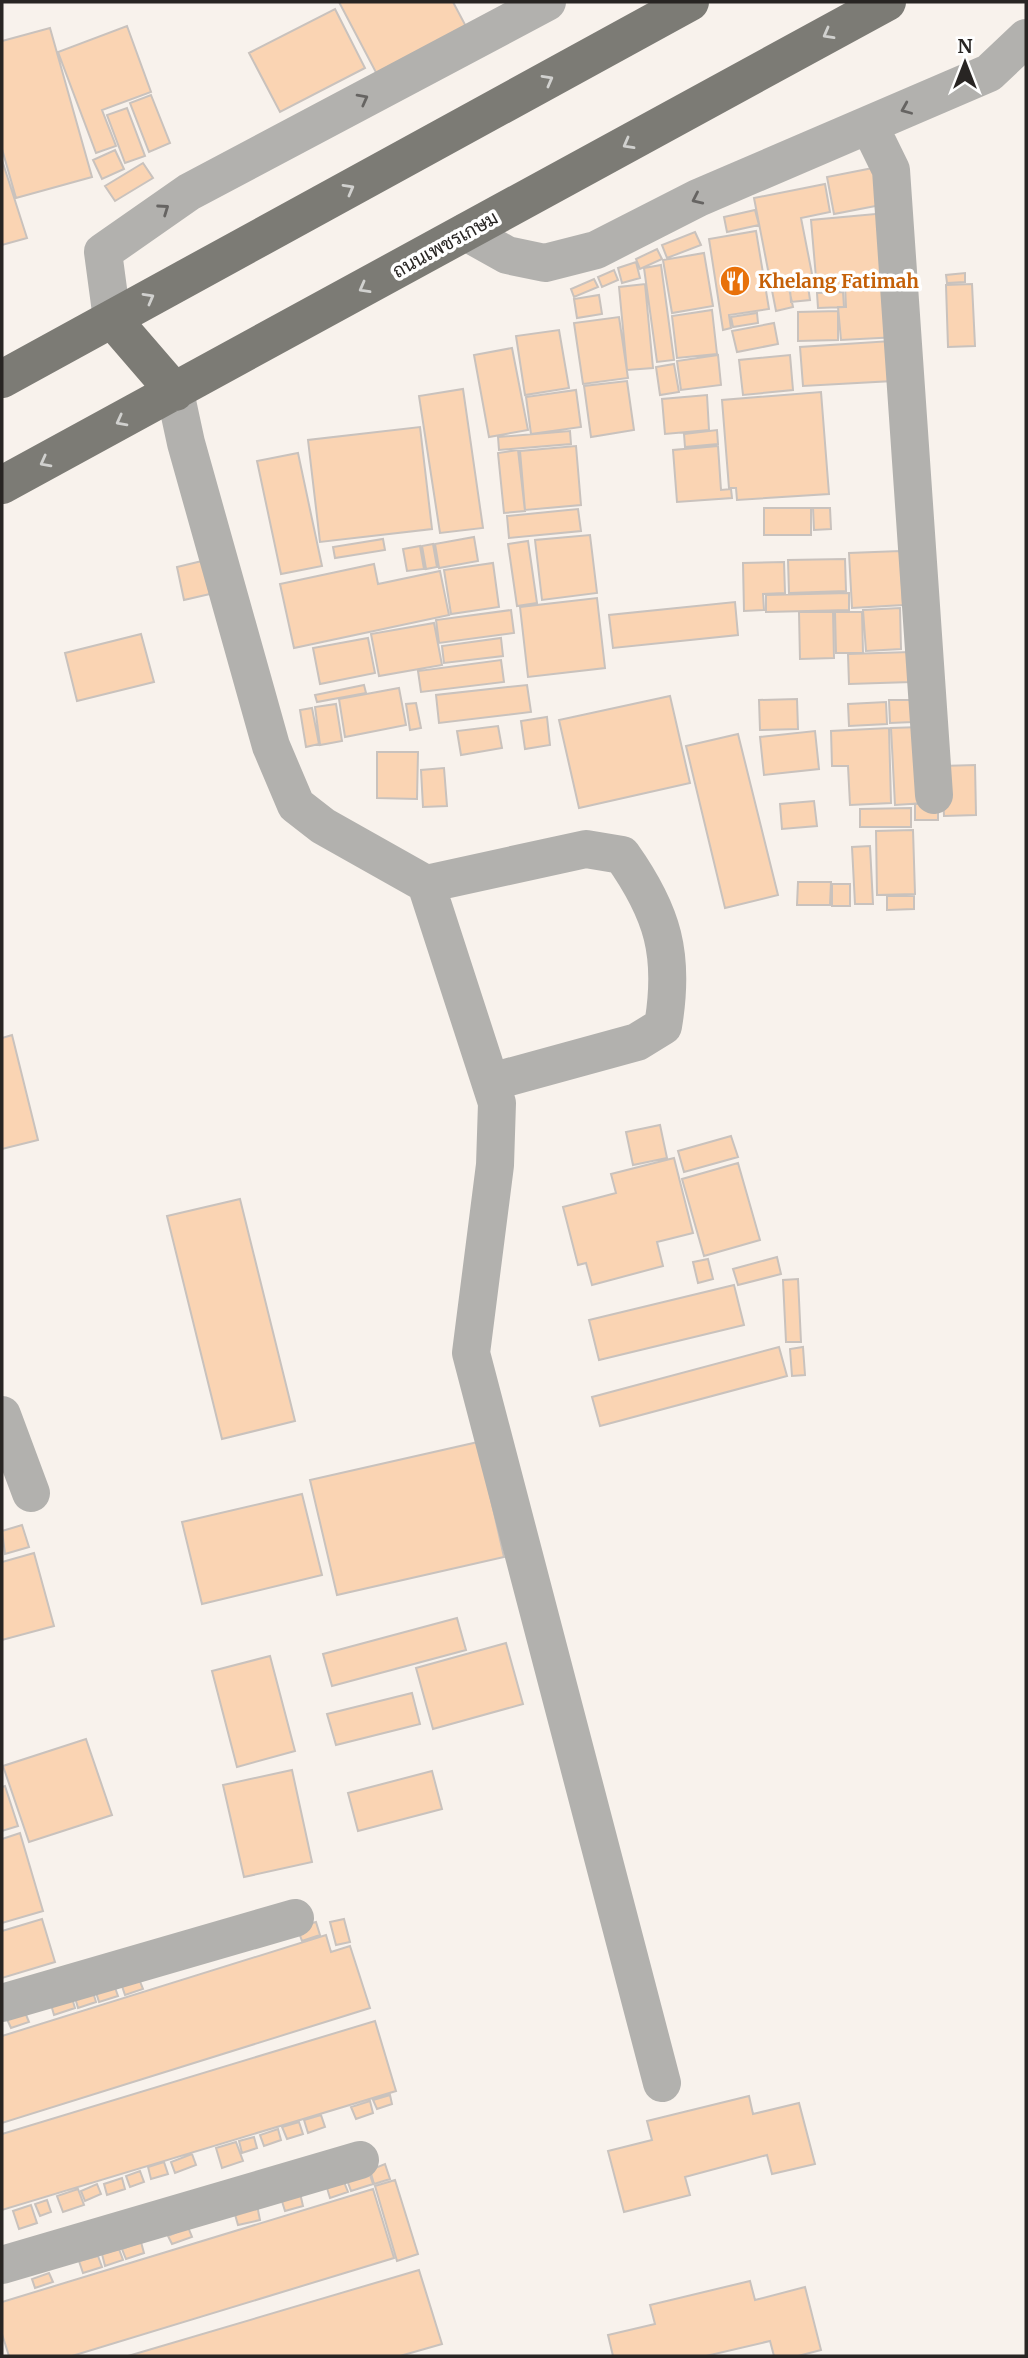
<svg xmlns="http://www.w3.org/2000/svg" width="1028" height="2358" viewBox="0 0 1028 2358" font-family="Merriweather,Sarabun,serif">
  <rect width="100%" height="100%" fill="#f8f2ec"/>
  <path fill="#fad4b3" stroke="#c9c2bd" stroke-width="2" d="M339,2H453L470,34L380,80Z
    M335,9L365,68L280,112L249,53Z
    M127,26L151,92L102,110L116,146L96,153L58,52Z
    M50,28L92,177L16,198L2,149V41Z
    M151,95L170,143L149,152L130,103Z
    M127,108L145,156L125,163L107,115Z
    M115,150L124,169L102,179L93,160Z
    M2,160L27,238L2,245Z
    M143,163L153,178L115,201L105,186Z
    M878,167L886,204L834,214L827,177Z
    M825,184L830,212L801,218L813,279L788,284L793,307L776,311L754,198Z
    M755,210L759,225L727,232L724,217Z
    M886,213L891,276L842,280L843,287L817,289L811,220Z
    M756,231L769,309L729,315L731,328L723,330L709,239Z
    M695,232L701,245L667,258L662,245Z
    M657,249L662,259L640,269L636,259Z
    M704,253L713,306L672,313L663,260Z
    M636,262L640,278L622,283L618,268Z
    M661,265L674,360L657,362L644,268Z
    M614,270L618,280L602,287L598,277Z
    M965,273V282L947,283L946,275Z
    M594,279L598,287L574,297L571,289Z
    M894,282L898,337L841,340L838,307H846L845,285Z
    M645,284L653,368L627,370L619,287Z
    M972,284L975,346L948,347L946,285Z
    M808,286L810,300L791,302L790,289Z
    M843,292L844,307L818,308L817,293Z
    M599,295L602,314L577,318L574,299Z
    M712,310L717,354L677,358L672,316Z
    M838,311V340L798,341V312Z
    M757,313L758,323L733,327L731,317Z
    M619,317L628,378L583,384L574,323Z
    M774,323L778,344L737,352L732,331Z
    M559,330L569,388L525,395L516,336Z
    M891,341L893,381L803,386L800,347Z
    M512,348L528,430L489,437L474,355Z
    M718,355L721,385L681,390L677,361Z
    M790,355L793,390L743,395L739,360Z
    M674,364L679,392L660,395L656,367Z
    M627,381L634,430L591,437L584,386Z
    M463,389L483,528L440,533L419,396Z
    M576,390L581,427L531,434L526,397Z
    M821,392L829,494L737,500L736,488H729L722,400Z
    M707,395L709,430L665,434L662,399Z
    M420,427L432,529L320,542L308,440Z
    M717,430L718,444L685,447L684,434Z
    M570,431L571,444L499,450L498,437Z
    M576,446L581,505L525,510L520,451Z
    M718,446L721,490L731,489L732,498L677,502L673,450Z
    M518,450L525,511L504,513L498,453Z
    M298,453L322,566L281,574L257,461Z
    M764,508H811V535H764Z
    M813,508H830L831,529L814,530Z
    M578,509L581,531L509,538L507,516Z
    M590,535L597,593L542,600L535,540Z
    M474,537L478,561L439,568L435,544Z
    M383,539L385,550L335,558L333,547Z
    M528,541L537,603L517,606L508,544Z
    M433,544L437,567L426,569L422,546Z
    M420,546L424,569L407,571L403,549Z
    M900,551L903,605L852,608L849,553Z
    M845,559L846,591L789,593L788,560Z
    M202,561L210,594L184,600L177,567Z
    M784,562L785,593L763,594L764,610L744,611L743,563Z
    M493,563L499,607L451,614L444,570Z
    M374,564L378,584L440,571L449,615L294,648L280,584Z
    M849,593V610L766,612V595Z
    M597,598L605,668L528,677L520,607Z
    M735,602L738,635L613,648L609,615Z
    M900,608L901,649L866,651L863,610Z
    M511,610L514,633L439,643L436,620Z
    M799,612H833L834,658L800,659Z
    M835,612H862L863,653H836Z
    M434,623L442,665L379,676L371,634Z
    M141,634L154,682L77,701L65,653Z
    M368,638L375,673L320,684L313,648Z
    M501,638L503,656L444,663L442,646Z
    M910,652L911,682L849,684L848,654Z
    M501,660L504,682L421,692L418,671Z
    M364,685L366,693L317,702L315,695Z
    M527,685L531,712L439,723L436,695Z
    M399,688L406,725L345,737L339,699Z
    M670,696L690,783L579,808L559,720Z
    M797,699L798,729L760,730L759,700Z
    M889,700H913V722L890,723Z
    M886,702L887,724L849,726L848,704Z
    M416,703L421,728L410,730L406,704Z
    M336,704L342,741L320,745L315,707Z
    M312,708L319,744L306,747L300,710Z
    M547,717L550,745L525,749L521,721Z
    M498,726L502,748L461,755L457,731Z
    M921,727L925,803L895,805L891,728Z
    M889,728L891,803L850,805L848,766H832L831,731Z
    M815,731L819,769L764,775L760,737Z
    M738,734L778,895L725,908L686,746Z
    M377,752H418L417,799L377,798Z
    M975,765L976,815L944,816L942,766Z
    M444,768L447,806L423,807L421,770Z
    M814,801L817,826L782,829L780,804Z
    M938,803V820H915V804Z
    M911,808V827H860V809Z
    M913,830L915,894L877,895L876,831Z
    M870,846L873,904H855L852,847Z
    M798,882H831L830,905H797Z
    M832,884H850V906H832Z
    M887,896H914V909L887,910Z
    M12,1035L38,1140L2,1149V1038Z
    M660,1125L667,1158L633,1165L626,1132Z
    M731,1136L738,1157L684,1172L678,1151Z
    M674,1158L693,1233L657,1242L663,1266L592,1285L586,1263L578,1265L563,1207L616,1193L611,1174Z
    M738,1163L760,1240L704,1256L682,1179Z
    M240,1199L295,1421L222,1439L167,1216Z
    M777,1257L781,1274L738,1285L733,1269Z
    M708,1259L713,1279L698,1283L693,1262Z
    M798,1279L801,1342H786L783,1280Z
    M734,1285L744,1325L599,1360L589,1320Z
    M779,1347L787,1376L600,1426L592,1397Z
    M803,1347L805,1375L792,1376L790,1349Z
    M478,1442L504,1557L337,1595L310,1480Z
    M302,1494L322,1575L202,1604L182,1522Z
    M22,1525L29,1547L5,1554L2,1531Z
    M34,1553L54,1626L2,1640V1562Z
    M457,1618L466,1650L332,1686L323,1654Z
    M506,1643L523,1704L433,1729L416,1668Z
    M270,1656L295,1751L237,1767L212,1671Z
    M412,1693L420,1724L336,1745L327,1714Z
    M86,1739L112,1815L29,1842L3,1766Z
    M292,1770L312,1862L244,1877L223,1785Z
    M432,1771L442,1809L358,1831L348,1793Z
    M5,1786L18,1826L2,1831V1787Z
    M20,1833L43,1911L2,1923V1839Z
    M42,1919L55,1962L2,1978V1931Z
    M344,1919L350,1942L336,1945L330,1922Z
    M316,1922L320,1935L302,1941L297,1927Z
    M326,1935L331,1952L350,1946L370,2008L2,2123V2036Z
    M137,1974L143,1989L125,1995L120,1980Z
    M113,1982L118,1996L99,2002L95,1989Z
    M92,1989L96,2002L78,2008L74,1994Z
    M71,1995L75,2008L54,2015L50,2001Z
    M24,2010L29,2022L11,2028L6,2017Z
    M375,2021L396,2091L2,2210V2134Z
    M390,2095L392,2104L377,2109L373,2100Z
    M749,2096L753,2114L799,2103L815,2164L772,2174L767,2155L685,2177L690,2195L624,2212L608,2151L652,2140L647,2121Z
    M370,2101L373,2113L356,2119L351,2107Z
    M321,2115L325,2127L308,2133L304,2120Z
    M299,2122L303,2134L287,2139L282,2127Z
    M278,2129L281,2140L264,2146L260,2135Z
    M254,2137L257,2148L242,2153L239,2141Z
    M236,2142L243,2161L222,2168L216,2148Z
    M192,2154L196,2165L175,2173L171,2162Z
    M164,2162L168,2174L151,2179L148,2167Z
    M385,2164L390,2179L374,2184L370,2170Z
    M368,2169L373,2184L351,2191L346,2177Z
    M140,2171L144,2182L130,2187L126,2176Z
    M122,2178L125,2189L107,2195L104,2184Z
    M395,2180L418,2254L397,2261L375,2186Z
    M344,2182L348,2192L330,2198L327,2188Z
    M97,2184L101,2194L85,2201L81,2191Z
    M78,2189L84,2205L63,2212L57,2196Z
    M373,2189L394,2258L72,2356H9L2,2334V2302Z
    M300,2193L303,2206L285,2211L281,2198Z
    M47,2200L51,2212L40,2216L35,2204Z
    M31,2205L37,2223L19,2229L13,2211Z
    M257,2205L260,2220L238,2225L234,2211Z
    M188,2227L192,2237L172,2244L168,2236Z
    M141,2242L144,2253L126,2259L122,2249Z
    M119,2249L123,2260L105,2266L102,2254Z
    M98,2256L102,2267L83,2273L79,2261Z
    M419,2270L442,2344L400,2356H128Z
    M49,2273L53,2282L35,2288L32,2279Z
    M750,2281L755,2300L805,2287L821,2350L798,2356H774L770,2341L706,2356H613L608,2335L655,2324L650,2305Z"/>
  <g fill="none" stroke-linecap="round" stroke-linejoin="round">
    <path stroke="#b2b1ae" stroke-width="38" d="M869,125L891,170L934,795
      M466,232L507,255L545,263L596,250L698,198L989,73L1026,38
      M112,319L103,252L189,192L547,2
      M175,392L186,443L271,746L296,805L323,826L426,884L497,1103L495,1165L471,1353L662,2083
      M426,884L586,849L622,855C663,913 675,955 663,1026L637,1042L491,1082
      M2,1415L31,1493
      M2,2003L295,1918
      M2,2265L360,2160"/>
    <path stroke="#7c7b75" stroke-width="38" d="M112,319L175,392
      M2,379L690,2
      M2,485L887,2"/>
  </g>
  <defs><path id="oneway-chevron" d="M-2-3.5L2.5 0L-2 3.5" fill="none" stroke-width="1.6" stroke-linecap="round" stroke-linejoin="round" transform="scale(1.75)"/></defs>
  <g stroke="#d1d1cf">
    <use href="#oneway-chevron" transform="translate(828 34) rotate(151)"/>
    <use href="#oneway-chevron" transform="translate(548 80) rotate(-29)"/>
    <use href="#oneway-chevron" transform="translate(628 144) rotate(151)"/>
    <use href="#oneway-chevron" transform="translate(349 189) rotate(-29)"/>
    <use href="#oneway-chevron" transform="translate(364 288) rotate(151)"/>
    <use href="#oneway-chevron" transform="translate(149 298) rotate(-29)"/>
    <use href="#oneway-chevron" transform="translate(121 421) rotate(152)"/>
    <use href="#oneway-chevron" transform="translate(45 462) rotate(152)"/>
  </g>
  <g stroke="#666462">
    <use href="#oneway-chevron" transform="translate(363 99) rotate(-28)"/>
    <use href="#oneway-chevron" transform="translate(906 109) rotate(157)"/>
    <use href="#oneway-chevron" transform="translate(697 199) rotate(155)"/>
    <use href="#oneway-chevron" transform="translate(164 209) rotate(-35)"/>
  </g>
  <defs>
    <g id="restaurant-disc" transform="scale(1.575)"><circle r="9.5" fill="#e8710a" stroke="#fff"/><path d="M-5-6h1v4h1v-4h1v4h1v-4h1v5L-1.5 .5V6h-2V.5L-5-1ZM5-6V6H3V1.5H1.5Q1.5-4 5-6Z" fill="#fff"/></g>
  </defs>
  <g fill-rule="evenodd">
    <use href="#restaurant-disc" x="735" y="281"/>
  </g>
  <g text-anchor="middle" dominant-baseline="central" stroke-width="7" stroke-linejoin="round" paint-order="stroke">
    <g font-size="19" fill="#282523" stroke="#fff">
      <text transform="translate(445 244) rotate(-29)">ถนนเพชรเกษม</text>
    </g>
    <g font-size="19" font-weight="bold" fill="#c56008" stroke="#fff" text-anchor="start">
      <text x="758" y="281">Khelang Fatimah</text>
    </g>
  </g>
  <rect width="1028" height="2358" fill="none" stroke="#282523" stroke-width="7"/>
  <g transform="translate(965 63)" stroke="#ffffff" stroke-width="5" paint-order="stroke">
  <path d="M0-5L12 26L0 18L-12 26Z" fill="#282523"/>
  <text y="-10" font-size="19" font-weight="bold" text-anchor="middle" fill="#282523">N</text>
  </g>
</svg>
